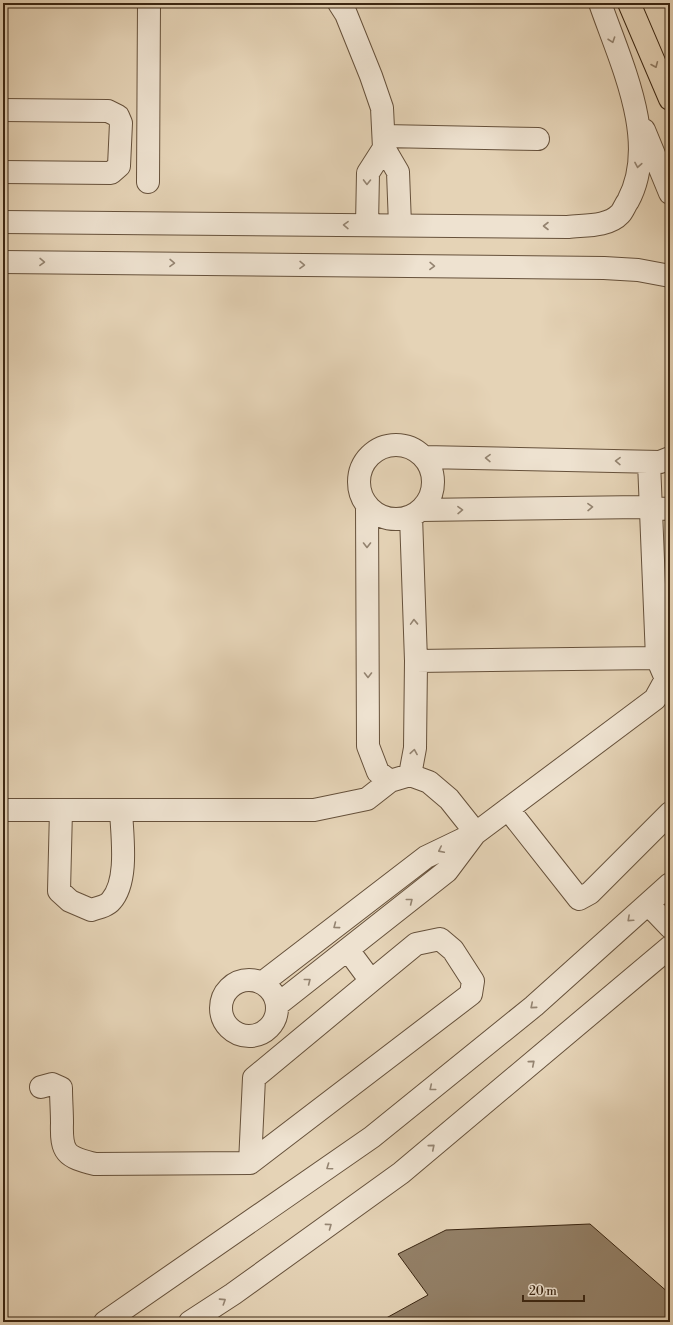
<svg xmlns="http://www.w3.org/2000/svg" width="673" height="1325" viewBox="0 0 673 1325" font-family="'Libre Bodoni',serif">
  <rect width="100%" height="100%" fill="#e5d3b6"/>
  <filter id="stains"><feTurbulence type="fractalNoise" baseFrequency=".005" numOctaves="4"/><feColorMatrix values="0 0 0 0 .2 0 0 0 0 .09 0 0 0 0 .02 0 0 0 .5 -.17"/></filter>
  <radialGradient id="worn" r=".72"><stop offset=".6" stop-color="#630" stop-opacity="0"/><stop offset="1" stop-color="#630" stop-opacity=".3"/></radialGradient>
  <path fill="#938067" stroke="#3b2612" d="M590,1224L670,1294V1322H379L428,1295L398,1254L446,1230Z"/>
  <g fill="none" stroke-linecap="round" stroke-linejoin="round">
    <g stroke="#66513b" stroke-width="24">
      <path id="minor" d="M339,3L346,14L371,76L382,108L384,148L398,172L400,225
        M3,110L108,111L118,116L121,123L119,166L111,173L3,172
        M644,130L670,193
        M384,136L538,139
        M148,182L149,3
        M3,222L568,227C584,225 608,227 620,214C623,211 625,205 628,201C660,142 620,61 600,3
        M367,225L368,173L384,148
        M3,262L604,268L638,270L670,276
        M359 482a37 37 0 1 1 74 0a37 37 0 1 1-74 0Z
        M424,457L660,462L670,458
        M367,506L368,746L378,772L390,781L410,775L415,748L416,661L411,516
        M421,510L642,507L670,509
        M416,661L657,658L649,462
        M410,775L429,782L449,799L476,833
        M508,809L579,899L590,893L670,813
        M3,810H314L367,799L390,781
        M61,810L59,891L70,901L91,910C97,908 107,906 111,901C129,881 122,836 121,810
        M648,904L670,927
        M348,950L371,981L254,1078L250,1163L471,994L473,981L453,950L440,939L416,944L371,981
        M221 1008a28 28 0 1 1 56 0a28 28 0 1 1-56 0Z
        M262,983L426,857L476,833L655,699L666,679L657,658
        M277,1005L447,871L474,835
        M41,1087L52,1084L61,1088C61,1100 62,1111 62,1123C61,1153 66,1157 95,1164L250,1163
        M105,1322L372,1137L534,1006L670,884
        M190,1322L233,1294L401,1173L670,947"/>
    </g>
    <g stroke="#3b2612" stroke-width="24">
      <path id="major" d="M629,3L670,99"/>
    </g>
    <use href="#minor" stroke="#eee2d0" stroke-width="22"/>
    <use href="#major" stroke="#e5d3b6" stroke-width="22"/>
  </g>
  <defs><path id="oneway-chevron" d="M-2-3.5L2.5 0L-2 3.5" fill="none" stroke-width="1.6" stroke-linecap="round" stroke-linejoin="round"/></defs>
  <g stroke="#948471">
    <use href="#oneway-chevron" transform="translate(612 40) rotate(71)"/>
    <use href="#oneway-chevron" transform="translate(638 165) rotate(100)"/>
    <use href="#oneway-chevron" transform="translate(367 182) rotate(91)"/>
    <use href="#oneway-chevron" transform="translate(346 225) rotate(-179)"/>
    <use href="#oneway-chevron" transform="translate(546 226) rotate(-180)"/>
    <use href="#oneway-chevron" transform="translate(42 262) rotate(1)"/>
    <use href="#oneway-chevron" transform="translate(172 263) rotate(1)"/>
    <use href="#oneway-chevron" transform="translate(302 265) rotate(1)"/>
    <use href="#oneway-chevron" transform="translate(432 266) rotate(1)"/>
    <use href="#oneway-chevron" transform="translate(488 458) rotate(-179)"/>
    <use href="#oneway-chevron" transform="translate(618 461) rotate(-179)"/>
    <use href="#oneway-chevron" transform="translate(590 507) rotate(-1)"/>
    <use href="#oneway-chevron" transform="translate(460 510) rotate(-1)"/>
    <use href="#oneway-chevron" transform="translate(367 545) rotate(90)"/>
    <use href="#oneway-chevron" transform="translate(414 622) rotate(-92)"/>
    <use href="#oneway-chevron" transform="translate(368 675) rotate(90)"/>
    <use href="#oneway-chevron" transform="translate(414 752) rotate(-81)"/>
    <use href="#oneway-chevron" transform="translate(441 850) rotate(154)"/>
    <use href="#oneway-chevron" transform="translate(410 901) rotate(-38)"/>
    <use href="#oneway-chevron" transform="translate(630 919) rotate(138)"/>
    <use href="#oneway-chevron" transform="translate(336 926) rotate(143)"/>
    <use href="#oneway-chevron" transform="translate(308 981) rotate(-38)"/>
    <use href="#oneway-chevron" transform="translate(533 1006) rotate(140)"/>
    <use href="#oneway-chevron" transform="translate(532 1063) rotate(-40)"/>
    <use href="#oneway-chevron" transform="translate(432 1088) rotate(141)"/>
    <use href="#oneway-chevron" transform="translate(432 1147) rotate(-40)"/>
    <use href="#oneway-chevron" transform="translate(329 1167) rotate(145)"/>
    <use href="#oneway-chevron" transform="translate(329 1226) rotate(-36)"/>
    <use href="#oneway-chevron" transform="translate(223 1301) rotate(-33)"/>
  </g>
  <use stroke="#907c64" href="#oneway-chevron" transform="translate(655 65) rotate(67)"/>
  <rect width="673" height="1325" fill="none" stroke="#e5d3b6" stroke-width="16"/>
  <rect x="4" y="4" width="665" height="1317" fill="none" stroke="#3b2612" stroke-width="2"/>
  <rect x="8" y="8" width="657" height="1309" fill="none" stroke="#3b2612"/>
  <path d="M523 1295v6h61v-6" fill="none" stroke="#3b2612" stroke-width="2"/>
  <text x="529" y="1295" font-size="12" fill="#3b2612" stroke="#eee2d0" stroke-width="3" paint-order="stroke">20 m</text>
  <rect width="100%" height="100%" filter="url(#stains)"/>
  <rect width="100%" height="100%" fill="url(#worn)"/>
</svg>
